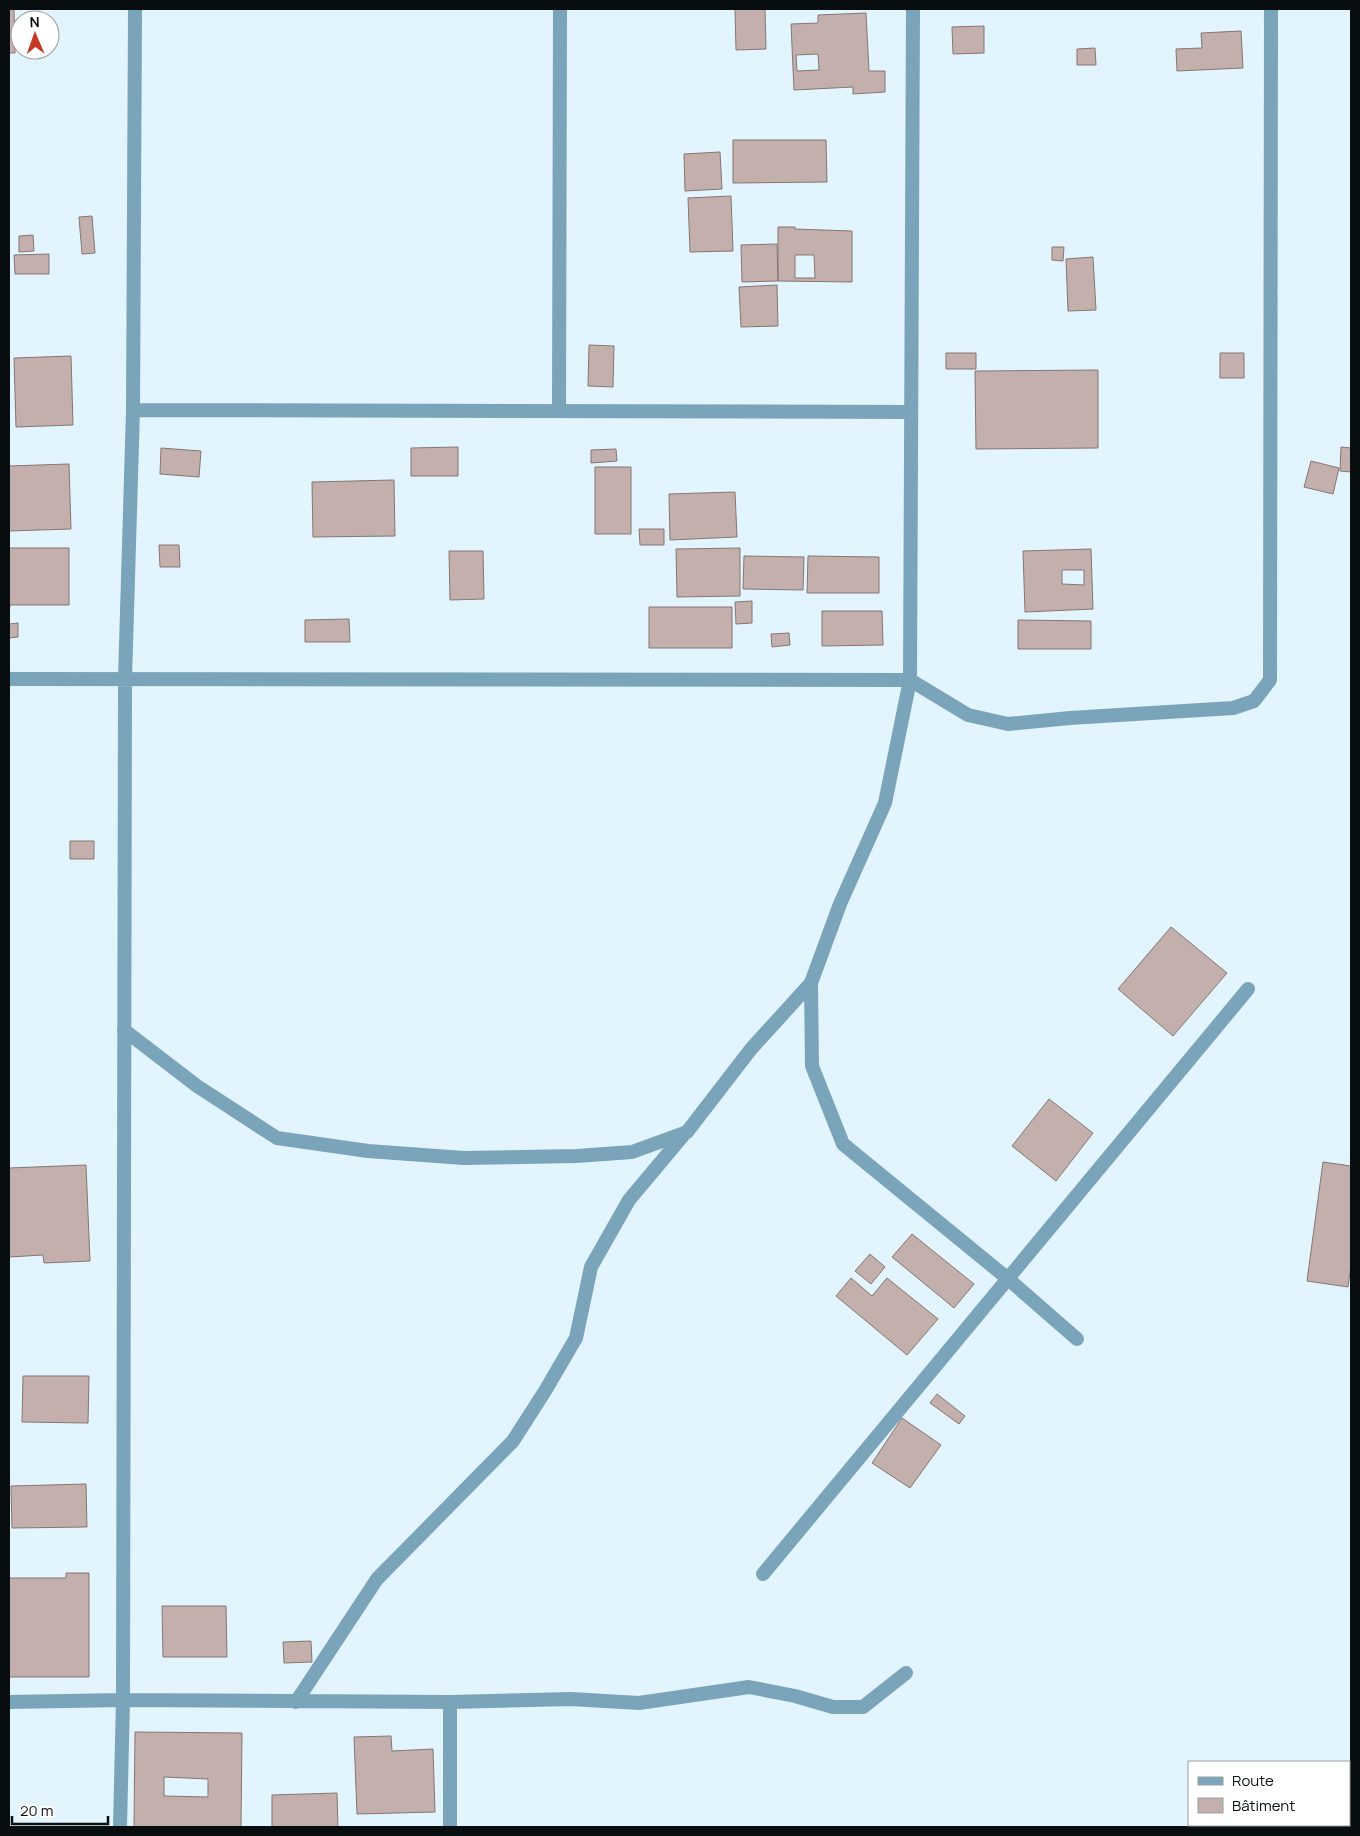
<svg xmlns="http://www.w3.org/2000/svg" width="1360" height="1836" viewBox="0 0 1360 1836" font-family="Manrope,sans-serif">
  <rect width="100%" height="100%" fill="#e2f4fe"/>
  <path fill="#c3b0ac" stroke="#877572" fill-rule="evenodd" d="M9,9H14L15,53H9Z
    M735,9H765L766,49L736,50Z
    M866,13L869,71H885V92L853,94V87L794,90L791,24L818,23V15ZM818,54L819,70L797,71L796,55Z
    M984,26V53L953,54L952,27Z
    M1241,31L1243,68L1177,71L1176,49L1202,48L1201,33Z
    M1095,48L1096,65H1077V49Z
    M733,140H826L827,182L733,183Z
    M720,152L722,189L685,191L684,154Z
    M731,196L733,251L690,252L688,198Z
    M92,216L95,253L82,254L79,217Z
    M778,227H795V229L852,231V282L778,281ZM795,255H814L815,278H795Z
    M33,235L34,251L19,252V236Z
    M777,244L778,281L742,282L741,245Z
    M1052,247H1064L1063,261L1052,260Z
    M49,254V274H15L14,255Z
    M1093,257L1096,310L1068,311L1066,259Z
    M777,285L778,326L741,327L739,287Z
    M589,345L614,346L613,387L588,386Z
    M946,353H976V369H946Z
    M1220,353H1244V378H1220Z
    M71,356L73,425L16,427L14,358Z
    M1098,370V448L976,449L975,371Z
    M458,447V476H411V448Z
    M1341,447L1351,448V472L1340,471Z
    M161,448L201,451L199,477L160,474Z
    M616,449L617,461L591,463V450Z
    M1311,461L1339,468L1333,494L1304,487Z
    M69,464L71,529L9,531V466Z
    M595,467H631V534H595Z
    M394,480L395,536L313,537L312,482Z
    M735,492L737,537L670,540L669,494Z
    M639,529H664V545H640Z
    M159,545H179L180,567H160Z
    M9,548H69V605H10L9,615Z
    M740,548V596L677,597L676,549Z
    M1091,549L1093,609L1025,612L1023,551ZM1062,570H1084V585L1062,584Z
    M449,551H483L484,599L450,600Z
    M744,556L804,557L803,590L743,589Z
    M808,556L879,557V593H807Z
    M752,601V623L736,624L735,602Z
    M649,607H732V648H649Z
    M822,611H882L883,645L822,646Z
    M349,619L350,642H305V620Z
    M1018,620L1091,621V649H1018Z
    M18,623V637L9,638V624Z
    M789,633L790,645L772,647L771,634Z
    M70,841H94V859H70Z
    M1171,927L1227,973L1173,1036L1118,989Z
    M1049,1099L1093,1133L1056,1181L1012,1146Z
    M1323,1162L1351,1166V1265L1348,1287L1307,1281Z
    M86,1165L90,1261L44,1263L43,1255L9,1257V1168Z
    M912,1234L974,1284L954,1308L892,1257Z
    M870,1254L885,1267L871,1284L855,1271Z
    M851,1278L872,1296L887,1278L938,1319L907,1355L836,1296Z
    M23,1376H89L88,1423L22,1422Z
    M937,1394L965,1416L959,1424L930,1403Z
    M902,1418L941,1445L910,1488L872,1463Z
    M86,1484L87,1527L12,1528L11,1486Z
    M66,1573H89V1677H9V1578H66Z
    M162,1606H226L227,1657H163Z
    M311,1641L312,1662L284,1663L283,1642Z
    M135,1732L242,1733L241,1827H134ZM164,1777L208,1779V1797L164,1796Z
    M391,1736L392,1751L433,1749L435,1812L357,1814L354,1737Z
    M337,1793L338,1827H272V1795Z"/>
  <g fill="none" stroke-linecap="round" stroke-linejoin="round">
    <path stroke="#7aa4ba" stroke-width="14" d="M913,9L910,680L885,803L840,904L811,983L812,1066L843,1144L1007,1278L1077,1339
      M133,410L911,412
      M559,411L560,9
      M9,679L910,680L968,715L1008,724L1070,718L1233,708L1254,701L1270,680L1271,9
      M124,1030L197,1086L277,1138L368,1151L464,1158L577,1156L632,1152L687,1132L751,1049L811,983
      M763,1574L1248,989
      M9,1702L123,1700L450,1702L571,1699L639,1703L749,1687L795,1696L833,1707H863L906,1673
      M296,1702L377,1579L513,1441L545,1391L576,1338L591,1267L629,1200L686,1132
      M450,1702V1827
      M120,1827L123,1700L125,679L133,410L135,9"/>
  </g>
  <rect width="1360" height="1836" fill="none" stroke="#080d10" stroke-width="20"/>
  <rect x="1188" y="1761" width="162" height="65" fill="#ffffff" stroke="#9c9e9f"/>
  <rect x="1198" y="1777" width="25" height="8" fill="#7aa4ba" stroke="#9c9e9f"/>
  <text x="1232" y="1786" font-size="15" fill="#080d10">Route</text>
  <rect x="1198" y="1798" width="25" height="15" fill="#c3b0ac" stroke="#9c9e9f"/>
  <text x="1232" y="1811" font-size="15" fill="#080d10">Bâtiment</text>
  <g transform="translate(35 35) rotate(358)"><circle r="24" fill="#ffffff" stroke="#9c9e9f"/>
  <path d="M0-4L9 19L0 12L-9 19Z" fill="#c43825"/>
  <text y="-8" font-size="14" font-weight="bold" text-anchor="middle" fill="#080d10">N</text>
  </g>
  <path d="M12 1816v8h96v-8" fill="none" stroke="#080d10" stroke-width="2.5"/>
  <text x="20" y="1816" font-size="15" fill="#080d10" stroke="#ffffff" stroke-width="4" paint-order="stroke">20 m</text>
</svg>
